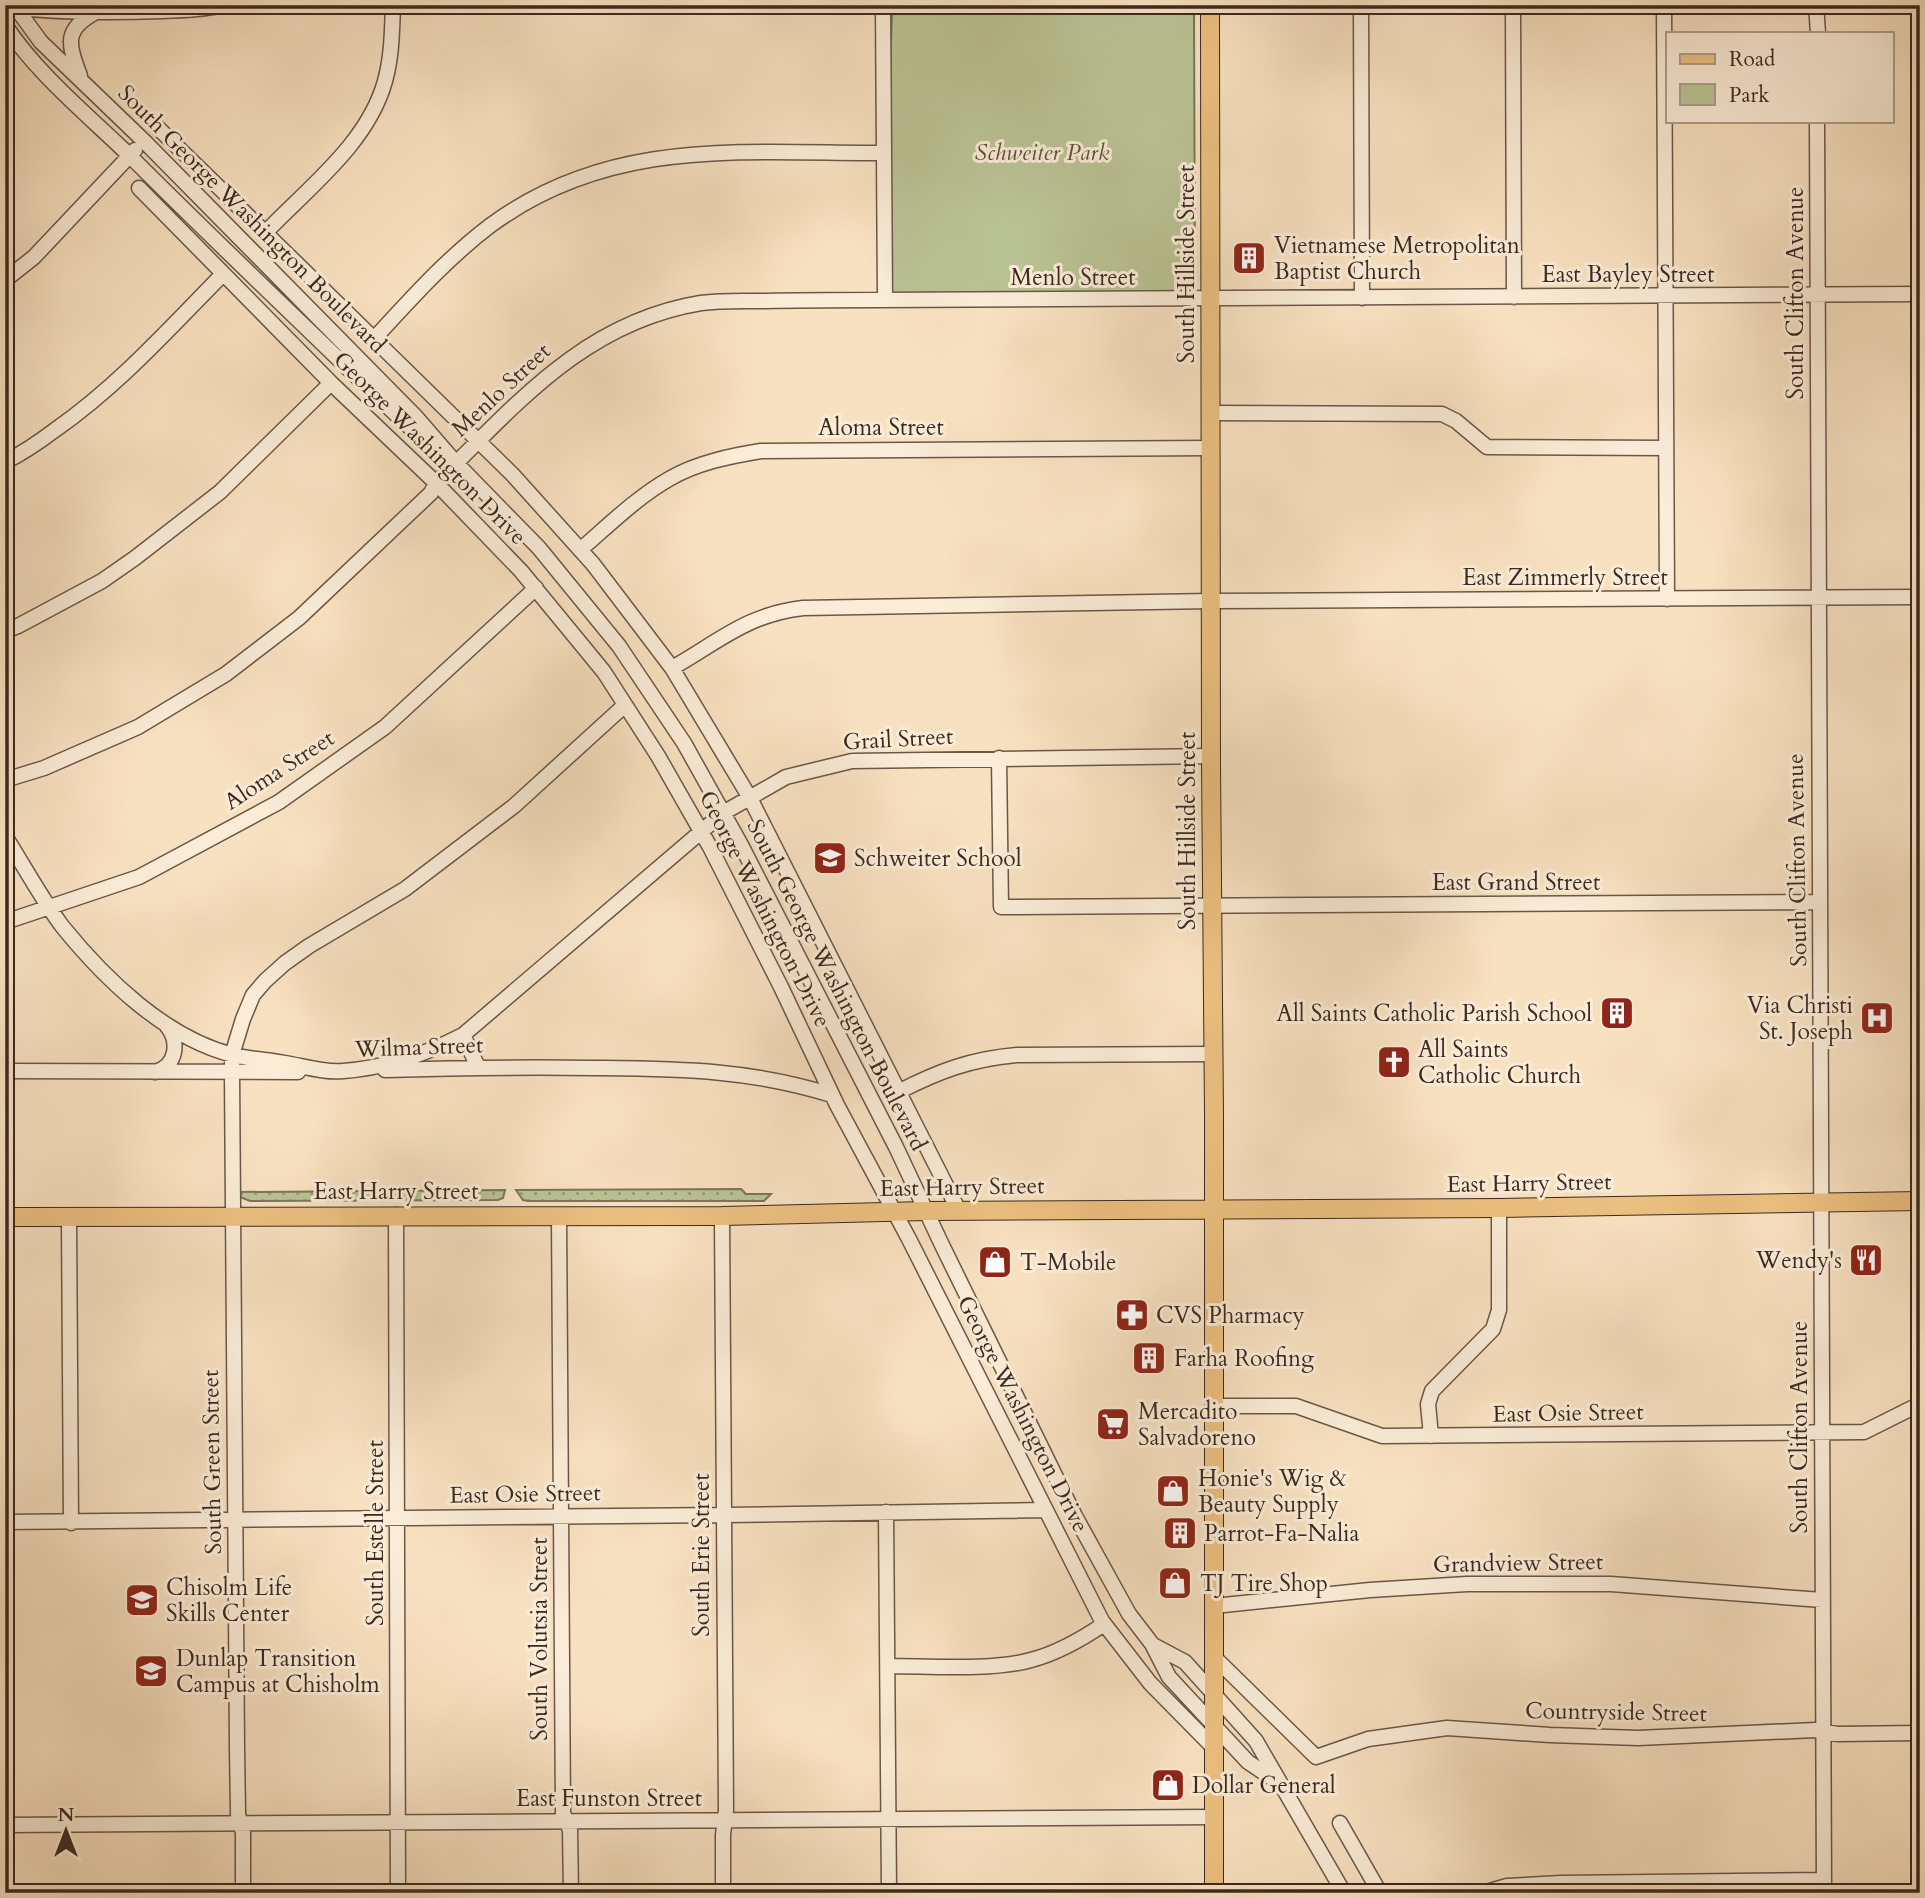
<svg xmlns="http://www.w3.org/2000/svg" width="1925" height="1898" viewBox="0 0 1925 1898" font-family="Cardo,serif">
  <defs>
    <pattern id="grass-dots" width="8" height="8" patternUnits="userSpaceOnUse" patternTransform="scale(1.75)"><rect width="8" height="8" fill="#bac395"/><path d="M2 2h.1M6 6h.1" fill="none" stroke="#989e79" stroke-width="1.8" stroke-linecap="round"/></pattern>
  </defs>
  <rect width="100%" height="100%" fill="#f8e1c1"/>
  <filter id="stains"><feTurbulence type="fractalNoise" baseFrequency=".00286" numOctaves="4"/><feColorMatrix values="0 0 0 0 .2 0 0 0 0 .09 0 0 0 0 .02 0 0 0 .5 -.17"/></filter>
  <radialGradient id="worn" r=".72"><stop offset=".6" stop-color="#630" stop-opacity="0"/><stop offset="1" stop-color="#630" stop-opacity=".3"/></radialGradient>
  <path fill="url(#grass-dots)" stroke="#7b765a" stroke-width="2" d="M741,1189L746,1194H771L764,1201H528L523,1200L516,1190Z
    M505,1190L503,1198L498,1200L250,1201L240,1197L239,1192Z"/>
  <path fill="#bac395" stroke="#7b765a" stroke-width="2" d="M1194,9L1195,294H890L889,109L892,10Z"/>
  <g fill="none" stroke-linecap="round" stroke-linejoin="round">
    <g stroke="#6b5748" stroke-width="17">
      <path id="minor" d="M14,5L41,42L144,141L417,418L456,463L539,548L619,646L684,743L741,845L896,1147L941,1243L1075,1516L1129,1614L1152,1644L1169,1677L1248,1762L1281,1784
        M883,5L885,300
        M1361,5L1362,298
        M1513,5L1514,297
        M1664,5L1667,599
        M1816,5L1818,33
        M10,7C61,13 112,13 163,11C183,10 204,10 223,5
        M5,25C37,74 89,116 130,156C221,247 314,335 406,424L430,443
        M80,76C69,45 62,30 96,12
        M1817,121L1824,1893
        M155,125L512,474L593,564L672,668L750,798L959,1211
        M139,188L331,383L436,483L521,571L604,672L658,756L710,847L781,987L837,1105L909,1239L1102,1621L1150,1683L1214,1748
        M266,232C309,187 368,143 385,81C392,56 392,30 393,5
        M5,280L34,257L135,150
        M373,340C410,300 447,258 491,225C611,137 743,153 884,153
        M1211,413L1442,414L1456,421L1487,447L1666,448
        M5,462C23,453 39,442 55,430C118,386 169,329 223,274
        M580,550C609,525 636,498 669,479C696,463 730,456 761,451L1211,448
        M5,631L18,626L102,581L135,558L220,492L331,383
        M672,668C718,642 748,614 803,608L1211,601L1920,597
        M999,758L1001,907L1820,902
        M5,780L44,768L138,727L226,674L299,618L431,493L436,483C516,405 584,322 701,303C722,300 744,301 765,301C802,300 840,300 877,300L1920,294
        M5,836C24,866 41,898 62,926C104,978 165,1038 233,1055C250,1059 268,1060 285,1063C303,1066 325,1073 343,1071C385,1068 426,1054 463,1035L723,813L786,777L852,761L1211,756
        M5,922L139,877L279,802L385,727L536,588
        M463,1035L478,1067
        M385,1070C454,1068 524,1067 594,1068C680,1069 748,1069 832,1095
        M5,1071L298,1072
        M155,1072C177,1066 180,1041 166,1025
        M898,1092C939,1071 971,1059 1017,1055L1213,1054
        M396,1215L398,1893
        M559,1216L563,1813L570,1830L571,1893
        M722,1216L726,1810L723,1835V1893
        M69,1217L71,1523
        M1215,1406H1296L1382,1436L1864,1432L1920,1404
        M1431,1436L1428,1404L1432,1391L1493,1329L1499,1310V1208
        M886,1512L889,1893
        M5,1522L724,1515L1045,1510
        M1214,1606L1370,1590L1467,1584H1611L1822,1600
        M1153,1645L1185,1662L1256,1741L1344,1893
        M1213,1656L1316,1757L1368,1739L1447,1728L1550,1735L1638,1738L1815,1730L1837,1734L1920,1733
        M888,1666C929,1666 993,1671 1031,1660C1058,1653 1082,1639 1104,1624
        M1340,1823L1380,1893
        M5,1825L1214,1817
        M243,1893V1833L238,1814L237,1747L232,1073V1055L243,1019L253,995L265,981L285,963L309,946L405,889L514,806L625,705
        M1483,1893L1507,1886L1561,1883L1824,1880"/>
    </g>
    <g stroke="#3c2920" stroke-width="20">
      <path id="major" d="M1210,5L1211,764L1214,1115V1893
        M5,1217L722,1216L926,1211L1499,1208L1920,1201"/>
    </g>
    <use href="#minor" stroke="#faecd7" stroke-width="14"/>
    <use href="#major" stroke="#ecc080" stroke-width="18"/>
  </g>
  <defs>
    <g id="building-square" transform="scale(1.75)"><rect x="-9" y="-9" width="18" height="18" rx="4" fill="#8f2418" stroke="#faecd7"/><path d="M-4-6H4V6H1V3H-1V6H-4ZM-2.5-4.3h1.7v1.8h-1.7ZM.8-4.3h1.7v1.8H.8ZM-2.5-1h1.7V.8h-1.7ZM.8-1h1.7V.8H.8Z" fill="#fff"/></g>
    <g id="school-square" transform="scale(1.75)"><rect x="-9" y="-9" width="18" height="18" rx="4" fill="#8f2418" stroke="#faecd7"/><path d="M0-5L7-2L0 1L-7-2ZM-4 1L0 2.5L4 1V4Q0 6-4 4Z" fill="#fff"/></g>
    <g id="hospital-square" transform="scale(1.75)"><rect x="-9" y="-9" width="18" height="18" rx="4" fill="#8f2418" stroke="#faecd7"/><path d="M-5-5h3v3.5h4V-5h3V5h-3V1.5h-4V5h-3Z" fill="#fff"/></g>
    <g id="church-square" transform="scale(1.75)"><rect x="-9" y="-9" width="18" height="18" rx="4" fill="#8f2418" stroke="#faecd7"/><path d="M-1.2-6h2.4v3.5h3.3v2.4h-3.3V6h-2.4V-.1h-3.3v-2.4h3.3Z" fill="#fff"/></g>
    <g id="restaurant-square" transform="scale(1.75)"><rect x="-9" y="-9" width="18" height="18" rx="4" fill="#8f2418" stroke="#faecd7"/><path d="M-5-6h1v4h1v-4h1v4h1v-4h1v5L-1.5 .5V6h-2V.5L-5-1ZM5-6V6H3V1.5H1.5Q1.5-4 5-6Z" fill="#fff"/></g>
    <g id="shop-square" transform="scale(1.75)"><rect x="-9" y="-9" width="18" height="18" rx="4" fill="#8f2418" stroke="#faecd7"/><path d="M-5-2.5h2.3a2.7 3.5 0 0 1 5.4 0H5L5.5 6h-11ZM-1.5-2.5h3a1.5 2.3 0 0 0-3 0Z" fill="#fff"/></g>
    <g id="pharmacy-square" transform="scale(1.75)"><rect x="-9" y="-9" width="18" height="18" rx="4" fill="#8f2418" stroke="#faecd7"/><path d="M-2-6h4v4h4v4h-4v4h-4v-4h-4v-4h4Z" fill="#fff"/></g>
    <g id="supermarket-square" transform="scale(1.75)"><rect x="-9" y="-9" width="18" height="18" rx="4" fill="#8f2418" stroke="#faecd7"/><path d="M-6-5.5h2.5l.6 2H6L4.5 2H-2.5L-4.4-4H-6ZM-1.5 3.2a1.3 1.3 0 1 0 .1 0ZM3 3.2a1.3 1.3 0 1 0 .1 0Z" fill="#fff"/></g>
  </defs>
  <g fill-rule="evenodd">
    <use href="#building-square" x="1249" y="258"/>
    <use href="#school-square" x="830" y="858"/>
    <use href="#building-square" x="1617" y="1013"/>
    <use href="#hospital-square" x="1877" y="1018"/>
    <use href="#church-square" x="1394" y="1062"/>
    <use href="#restaurant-square" x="1866" y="1260"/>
    <use href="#shop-square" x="995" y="1262"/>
    <use href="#pharmacy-square" x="1132" y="1315"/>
    <use href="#building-square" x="1149" y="1358"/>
    <use href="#supermarket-square" x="1113" y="1424"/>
    <use href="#shop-square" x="1173" y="1491"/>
    <use href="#building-square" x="1180" y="1533"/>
    <use href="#shop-square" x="1175" y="1583"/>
    <use href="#school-square" x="142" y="1600"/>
    <use href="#school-square" x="151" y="1671"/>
    <use href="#shop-square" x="1168" y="1785"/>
  </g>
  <g text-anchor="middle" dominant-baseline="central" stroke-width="6" stroke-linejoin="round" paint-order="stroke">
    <g font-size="23" font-style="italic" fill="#5c503d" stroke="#faecd7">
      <text x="1042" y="152">Schweiter Park</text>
    </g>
    <g font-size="23" fill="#3c2920" stroke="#faecd7">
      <text transform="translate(252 219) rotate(45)">South George Washington Boulevard</text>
      <text transform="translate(1186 264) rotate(-90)">South Hillside Street</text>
      <text x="1628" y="274">East Bayley Street</text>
      <text x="1073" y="277">Menlo Street</text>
      <text transform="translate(1795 293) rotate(-90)">South Clifton Avenue</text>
      <text transform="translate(501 390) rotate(-43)">Menlo Street</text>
      <text x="881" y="427">Aloma Street</text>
      <text transform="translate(430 448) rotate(45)">George Washington Drive</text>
      <text x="1565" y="577">East Zimmerly Street</text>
      <text transform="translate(898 739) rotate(-3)">Grail Street</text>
      <text transform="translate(279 770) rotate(-33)">Aloma Street</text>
      <text transform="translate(1187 831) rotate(-90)">South Hillside Street</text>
      <text transform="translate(1797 860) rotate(-91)">South Clifton Avenue</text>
      <text x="1516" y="882">East Grand Street</text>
      <text transform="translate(765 909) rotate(63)">George Washington Drive</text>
      <text transform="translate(837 985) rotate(63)">South George Washington Boulevard</text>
      <text transform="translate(419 1047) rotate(-2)">Wilma Street</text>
      <text transform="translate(1529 1183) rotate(-1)">East Harry Street</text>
      <text transform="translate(962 1187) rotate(-1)">East Harry Street</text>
      <text x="396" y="1191">East Harry Street</text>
      <text transform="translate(1568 1413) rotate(-1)">East Osie Street</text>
      <text transform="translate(1023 1414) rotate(63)">George Washington Drive</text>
      <text transform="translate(1799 1427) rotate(-90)">South Clifton Avenue</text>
      <text transform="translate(212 1462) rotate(-91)">South Green Street</text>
      <text transform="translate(525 1494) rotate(-1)">East Osie Street</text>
      <text transform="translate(375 1533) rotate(-90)">South Estelle Street</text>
      <text transform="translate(701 1555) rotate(-90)">South Erie Street</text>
      <text transform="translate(1518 1563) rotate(-1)">Grandview Street</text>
      <text transform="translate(539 1639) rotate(-90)">South Volutsia Street</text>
      <text transform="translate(1616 1712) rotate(1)">Countryside Street</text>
      <text x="609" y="1798">East Funston Street</text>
    </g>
    <g font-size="23" fill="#3c2920" stroke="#faecd7" text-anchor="start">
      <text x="1274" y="245">Vietnamese Metropolitan<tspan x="1274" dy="26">Baptist Church</tspan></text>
      <text x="854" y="858">Schweiter School</text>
      <text x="1853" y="1005" text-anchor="end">Via Christi<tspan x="1853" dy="26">St. Joseph</tspan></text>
      <text x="1592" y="1013" text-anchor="end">All Saints Catholic Parish School</text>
      <text x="1418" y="1049">All Saints<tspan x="1418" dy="26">Catholic Church</tspan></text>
      <text x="1842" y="1260" text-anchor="end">Wendy's</text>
      <text x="1020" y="1262">T-Mobile</text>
      <text x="1156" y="1315">CVS Pharmacy</text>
      <text x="1174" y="1358">Farha Roofing</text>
      <text x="1138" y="1411">Mercadito<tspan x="1138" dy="26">Salvadoreno</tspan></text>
      <text x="1198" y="1478">Honie's Wig &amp;<tspan x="1198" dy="26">Beauty Supply</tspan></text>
      <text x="1204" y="1533">Parrot-Fa-Nalia</text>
      <text x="1200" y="1583">TJ Tire Shop</text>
      <text x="166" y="1587">Chisolm Life<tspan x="166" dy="26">Skills Center</tspan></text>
      <text x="176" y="1658">Dunlap Transition<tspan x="176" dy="26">Campus at Chisholm</tspan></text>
      <text x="1192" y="1785">Dollar General</text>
    </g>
  </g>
  <rect width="1925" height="1898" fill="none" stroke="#f8e1c1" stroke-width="28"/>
  <rect x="7" y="7" width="1911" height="1884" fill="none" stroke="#3c2920" stroke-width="3.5"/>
  <rect x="14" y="14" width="1897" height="1870" fill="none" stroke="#3c2920" stroke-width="2"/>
  <rect x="1666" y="32" width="228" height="91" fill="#faecd7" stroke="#ae9e8e" stroke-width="2"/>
  <rect x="1680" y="54" width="35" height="10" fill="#ecc080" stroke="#ae9e8e" stroke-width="2"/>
  <text x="1729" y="66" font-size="21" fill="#3c2920">Road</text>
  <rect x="1680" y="84" width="35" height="21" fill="#bac395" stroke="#ae9e8e" stroke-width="2"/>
  <text x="1729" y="102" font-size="21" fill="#3c2920">Park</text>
  <g transform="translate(66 1831)" stroke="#faecd7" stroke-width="5" paint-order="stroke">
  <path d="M0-5L12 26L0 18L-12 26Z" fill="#3c2920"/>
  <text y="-10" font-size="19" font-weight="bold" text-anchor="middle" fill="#3c2920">N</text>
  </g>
  <rect width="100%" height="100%" filter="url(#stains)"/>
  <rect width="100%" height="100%" fill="url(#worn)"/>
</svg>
